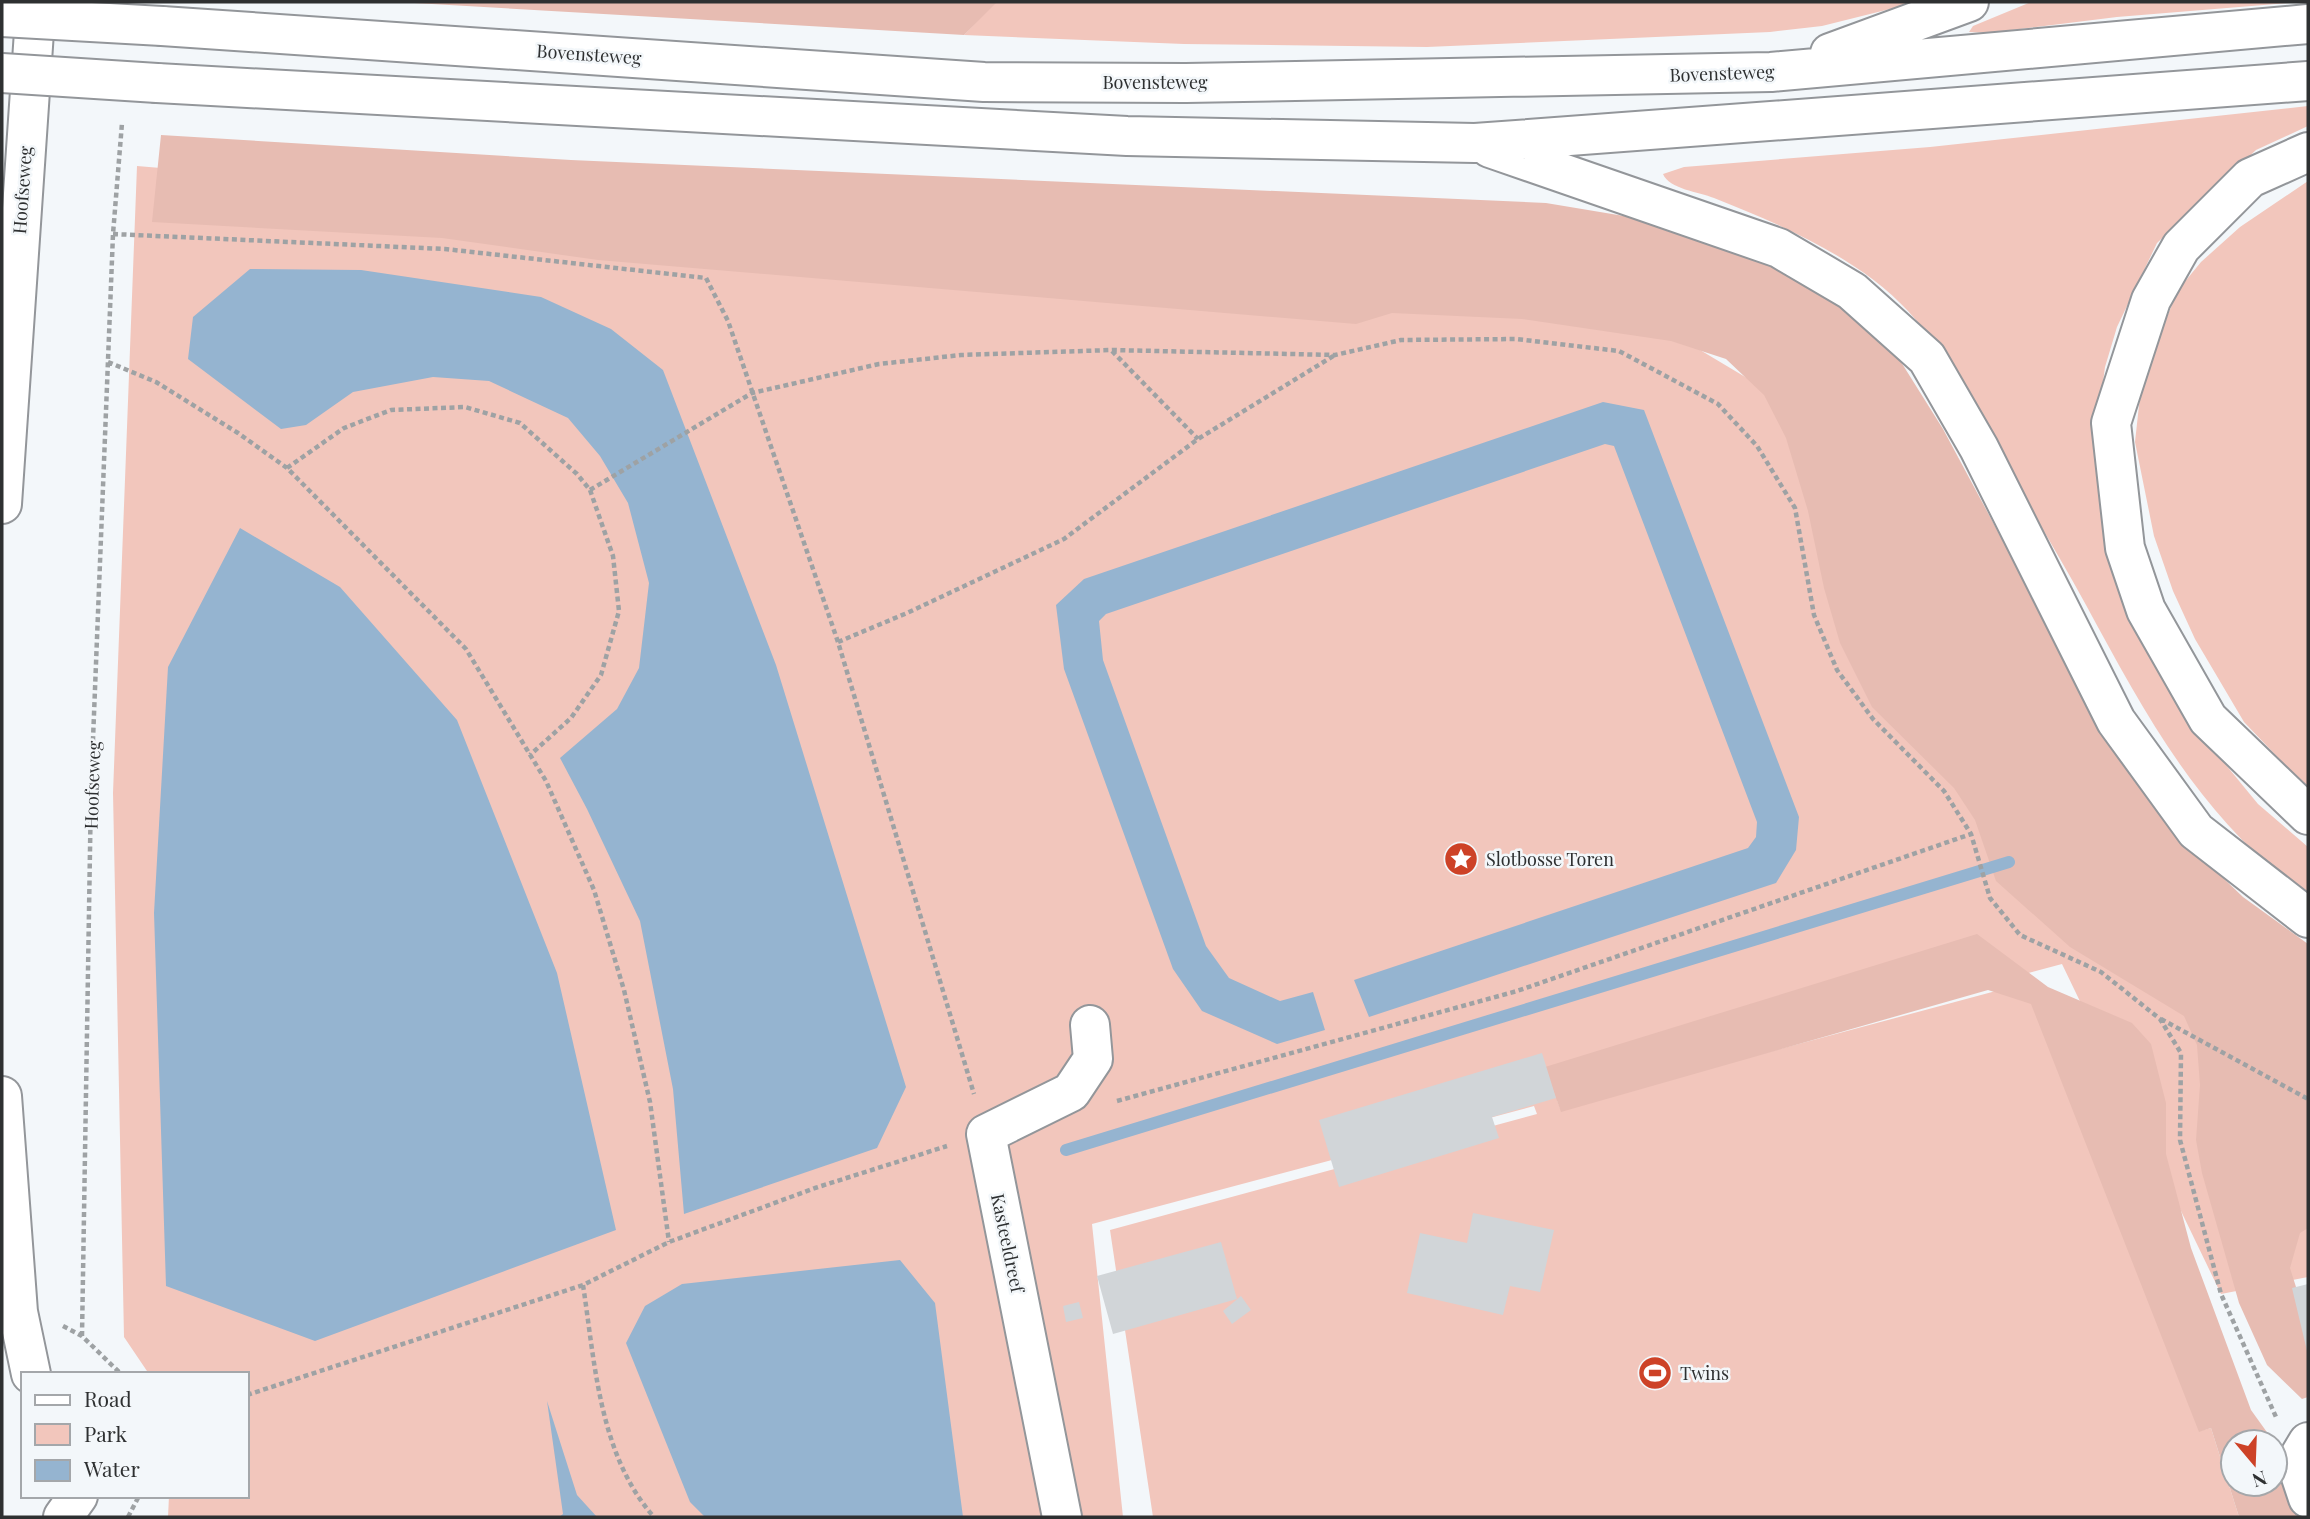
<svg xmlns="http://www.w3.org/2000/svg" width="2310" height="1519" viewBox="0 0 2310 1519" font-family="'Playfair Display',serif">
  <rect width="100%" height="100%" fill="#f3f7fa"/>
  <path fill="#f2c6bc" d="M436,2H1918L1822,26L1770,32L1427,47L1184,44L964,35L982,16Z
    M2031,2H2301L2117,17L1988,33L1969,32L1973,26Z
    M2308,106V126L2256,150L2157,243L2117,327L2105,367L2100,405L2194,726L2258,804L2308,847V896C2201,820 2147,717 2086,605C2059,556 2029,507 2002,458C1974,409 1947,353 1908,311C1859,258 1780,224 1714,198C1699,192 1669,189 1663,174L1684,167L1930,147Z
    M137,166L819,223L1546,258L1851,440L2308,1004V1277L2221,1294L2062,964L1557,1100L1560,1108L2037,980L2200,1431L2211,1428L2239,1517H1153L1110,1230L1537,1114L1534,1106L1092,1224L1123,1517H168L169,1496H247V1374H149L124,1337L113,793Z
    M2308,181V789L2244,722L2195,639L2173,591L2154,536L2135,442L2142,378L2178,290L2201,262L2240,227Z"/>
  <path fill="#e7bcb2" d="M397,2H997L964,35Z
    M161,135L571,160L1546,203L1642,219L1719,241L1816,284L1896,354L1943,429L2056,640L2195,851L2243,897L2308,944V1228L2300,1233L2290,1268L2308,1325V1397L2302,1399L2267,1365L2239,1303L2202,1173L2196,1140L2200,1085L2197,1045L2184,1016L2070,947L1996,881L1975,820L1954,788L1872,707L1840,643L1824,588L1808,511L1786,438L1764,395L1726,359L1671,341L1522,319L1392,313L1356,324L598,260L442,238L152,222Z
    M1977,934L2048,987L2132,1023L2151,1044L2166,1103V1154L2191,1248L2251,1410L2274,1442H2233V1484H2275V1443L2286,1458L2306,1517H2239L2211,1428L2199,1432L2031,1004L1988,990L1561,1112L1545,1067Z"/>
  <path fill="#95b4d0" d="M250,269L361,270L541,297L611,329L663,370L776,665L906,1087L877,1148L684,1214L673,1089L640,921L587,809L560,758L617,709L639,668L649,583L628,503L600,456L568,418L489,381L433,377L353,392L306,425L281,429L188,359L193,317Z
    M1603,402L1644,410L1799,817L1796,850L1776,883L1369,1017L1354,980L1748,848L1756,837L1757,822L1614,446L1605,444L1106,614L1099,621L1103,660L1206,946L1229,978L1280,1001L1313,992L1325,1030L1277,1044L1202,1011L1173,969L1064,669L1056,605L1084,579Z
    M240,528L340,587L457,720L557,973L616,1230L315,1341L166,1286L154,913L168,667Z
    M900,1260L935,1303L963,1517H705L690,1502L626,1343L645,1306L682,1284Z
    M547,1401L577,1495L597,1517H559L563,1514Z"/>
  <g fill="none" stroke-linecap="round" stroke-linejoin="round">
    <path stroke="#95b4d0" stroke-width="12" d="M1066,1150L2009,862"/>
  </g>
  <path fill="#d1d5d8" d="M1542,1053L1556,1098L1492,1117L1499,1138L1339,1187L1319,1120Z
    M1473,1213L1554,1230L1540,1292L1510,1286L1503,1315L1407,1293L1420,1233L1467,1243Z
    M1221,1242L1237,1299L1113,1334L1097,1276Z
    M2308,1284V1350L2307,1351L2292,1288Z
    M1241,1296L1251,1310L1232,1324L1223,1311Z
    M1079,1302L1083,1318L1066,1322L1063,1306Z"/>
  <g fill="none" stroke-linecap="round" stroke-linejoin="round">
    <g stroke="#93969a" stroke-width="42">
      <path id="minor" d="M2,504L36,2
        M2,1096L18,1312L31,1374
        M2308,1442L2296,1462L2308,1498
        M63,1517L78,1496
        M1062,1517L986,1134L1071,1092L1093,1059L1090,1025"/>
    </g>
    <g stroke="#93969a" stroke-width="42">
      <path id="major" d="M162,26L984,82L1186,83L1771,72L2308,24
        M1830,53L1969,2
        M157,83L1127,136L1475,143L2308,81
        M1490,148L1779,248L1852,291L1927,358L1979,448L2116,721L2196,831L2308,918
        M2308,152L2250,178L2181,247L2151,300L2111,423L2125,548L2146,610L2208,719L2308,815"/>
    </g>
    <path stroke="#9ea2a4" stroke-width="4.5" stroke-dasharray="5 3.5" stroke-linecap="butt" d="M113,234L445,249L706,278L728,321L838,642L974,1094
      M1112,351L1198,439
      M108,362L156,382L238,433L287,468L466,649L546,781L594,890L624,990L650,1102L669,1242
      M287,468L344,428L391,410L465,407L520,423L577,474L590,490L613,556L619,611L601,675L571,718L530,755
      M590,490L752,393L879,364L961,355L1112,350L1335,355L1401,340L1516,339L1619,351L1718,404L1757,446L1795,508L1814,615L1837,670L1873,719L1944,791L1971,834L1990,898L2020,935L2101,972L2160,1019L2181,1053L2180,1140L2221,1294L2276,1417
      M838,642L907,613L1064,539L1198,439L1335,355
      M2161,1019L2308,1099
      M1117,1101L1517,991L1971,834
      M583,1285C595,1363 599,1455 654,1517
      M63,1326L82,1336L121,1374
      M82,1336L91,790L113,234L122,123
      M247,1395L583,1285L669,1242L815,1188L947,1146
      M128,1517L139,1496"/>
    <use href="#minor" stroke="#fff" stroke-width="38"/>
    <use href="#major" stroke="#fff" stroke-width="38"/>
    <g stroke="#93969a" stroke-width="42" stroke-linecap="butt">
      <path id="major-bridge" d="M2,17L162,26
        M2,73L157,83"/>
    </g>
    <use href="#major-bridge" stroke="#fff" stroke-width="38"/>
  </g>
  <defs>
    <g id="sight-disc" transform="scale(1.75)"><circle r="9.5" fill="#cd4227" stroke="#f3f7fa"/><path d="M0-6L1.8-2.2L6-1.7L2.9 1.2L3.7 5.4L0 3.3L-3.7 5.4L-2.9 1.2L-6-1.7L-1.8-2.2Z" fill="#fff"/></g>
    <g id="stadium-disc" transform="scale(1.75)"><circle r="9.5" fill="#cd4227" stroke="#f3f7fa"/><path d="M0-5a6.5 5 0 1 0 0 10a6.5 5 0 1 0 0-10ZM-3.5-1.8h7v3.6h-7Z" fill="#fff"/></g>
  </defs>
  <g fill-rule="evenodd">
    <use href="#sight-disc" x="1461" y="859"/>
    <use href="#stadium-disc" x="1655" y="1373"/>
  </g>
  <g text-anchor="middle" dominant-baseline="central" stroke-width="5" stroke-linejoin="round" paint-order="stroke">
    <g font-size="18" fill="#2e3031" stroke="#f3f7fa">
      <text transform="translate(589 54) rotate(4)">Bovensteweg</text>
      <text transform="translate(1722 73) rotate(-2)">Bovensteweg</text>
      <text x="1155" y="82">Bovensteweg</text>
      <text transform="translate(22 190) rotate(-86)">Hoofseweg</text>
      <text transform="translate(92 785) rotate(-88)">Hoofseweg</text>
      <text transform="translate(1008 1243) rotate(78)">Kasteeldreef</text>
    </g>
    <g font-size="18" fill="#2e3031" stroke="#f3f7fa" text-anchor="start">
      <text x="1486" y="859">Slotbosse Toren</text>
      <text x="1680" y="1373">Twins</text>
    </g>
  </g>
  <rect width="2310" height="1519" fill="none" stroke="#2e3031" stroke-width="7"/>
  <rect x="21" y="1372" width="228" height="126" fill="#f3f7fa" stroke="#a4a7aa" stroke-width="2"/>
  <rect x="35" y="1395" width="35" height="10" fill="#ffffff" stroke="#a4a7aa" stroke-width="2"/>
  <text x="84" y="1407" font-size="21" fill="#2e3031">Road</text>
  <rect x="35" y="1424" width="35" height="21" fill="#f2c6bc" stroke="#a4a7aa" stroke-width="2"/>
  <text x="84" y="1442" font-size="21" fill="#2e3031">Park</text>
  <rect x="35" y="1460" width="35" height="21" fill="#95b4d0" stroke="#a4a7aa" stroke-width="2"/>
  <text x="84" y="1477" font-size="21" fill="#2e3031">Water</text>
  <g transform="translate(2254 1463) rotate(161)"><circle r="33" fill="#f3f7fa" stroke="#a4a7aa" stroke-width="2"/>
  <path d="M0-5L12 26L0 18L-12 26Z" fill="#cd4227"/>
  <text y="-10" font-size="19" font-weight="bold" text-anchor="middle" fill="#2e3031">N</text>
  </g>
</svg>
